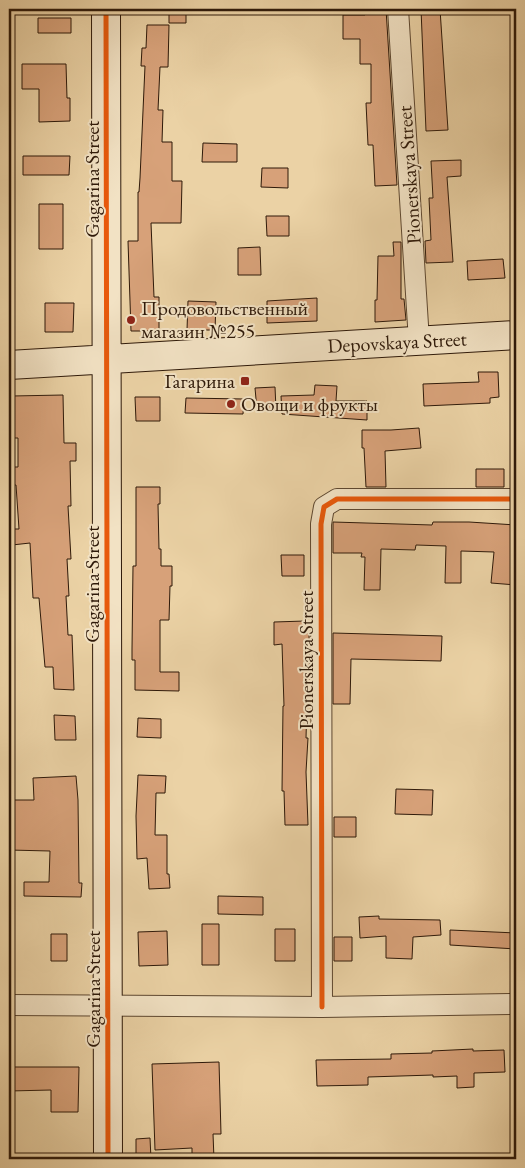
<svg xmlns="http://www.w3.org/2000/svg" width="525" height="1168" viewBox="0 0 525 1168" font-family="'EB Garamond',serif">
  <rect width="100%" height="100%" fill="#ebd2a5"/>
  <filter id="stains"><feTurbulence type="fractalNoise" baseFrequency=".004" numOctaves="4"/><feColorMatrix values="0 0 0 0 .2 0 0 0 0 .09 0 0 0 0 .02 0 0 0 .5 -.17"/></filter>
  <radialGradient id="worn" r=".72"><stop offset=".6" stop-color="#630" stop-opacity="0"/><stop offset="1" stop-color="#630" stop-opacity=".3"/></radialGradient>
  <path fill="#d7a179" stroke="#2e1909" d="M169,9H186V23H169Z
    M365,9H386L397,185L375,186L373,145H368L366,103H371V64H360V39H343V15H365Z
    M421,9H440L448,130L426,131Z
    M38,18H71V33H38Z
    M147,25H169L168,67H160L158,110H163L162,142H172V181H182L181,223H151L154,297H159V331H131L128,241H138V192H139L140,178L145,66H141L142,48H146Z
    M22,64H66L67,98H70V121L39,122V89H22Z
    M203,143L237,144V162H202Z
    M23,156H70L69,175H23Z
    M461,160V176L447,177L453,262L426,263L425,241L431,240L429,198H433L431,161Z
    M262,168H288V188L261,187Z
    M39,204H63V249H39Z
    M266,216H289V236H267Z
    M393,242H401V299H404L406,320L375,322V300H377L378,256H394Z
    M260,247L261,275H238V248Z
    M503,259L505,278L468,280L467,261Z
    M317,298V321L267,323V301Z
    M188,301L216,302L215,330H187Z
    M45,303H74L73,332H45Z
    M478,372H498L499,397L490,398V403L424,406L423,384L479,382Z
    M315,385L337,386L336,401H367V420L282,414L281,396L314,395Z
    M275,387L276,409L257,410L255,388Z
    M63,395L64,443H76V461H70L71,506H68L71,559H67L69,596H66L68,635H72L74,690L54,689L53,667H45L39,598H33L30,543L12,545L11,529H19L16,485H9V467H18V438H9V422H12V396Z
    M135,397H160V421H136Z
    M186,398L244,399L243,414L185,413Z
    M419,428L421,448L385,451L386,487H366L364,448H362V430H391Z
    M476,469H504V487H476Z
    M136,487H160V504H158L159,549H161V566H172V586H170L169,620H160V672H179V691L135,690V660H132V649L133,566H136Z
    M333,522L432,525L433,522H469L516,525V585L491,583L494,552L461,551V583H445L446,546L416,545L415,550L381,549L380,590H364L365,557H361L362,553H333Z
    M281,555H304V576H282Z
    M305,621V633H309L310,703H307L306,738H308L306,772L308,825H285L284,791H282L283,706H284L282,644L274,645V622Z
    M333,633L442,636L441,661L351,659L350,704H333Z
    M54,715L75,716L76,740H55Z
    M138,718L161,719V738L137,737Z
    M138,775L166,776L165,793H156L155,835H167V874H169L170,888L149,889L147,858L137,859L136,816Z
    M76,776L78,800L79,883H82L81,897L24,896V882H49L50,851L9,850V800H34L33,778Z
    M396,789L433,790L432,815L395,814Z
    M334,817H356V837H334Z
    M218,896L263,897V915L218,914Z
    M379,916V919L440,920L441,935L413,937L412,959L386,958V936L360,938L359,917Z
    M202,924H219V965H202Z
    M275,929H295V961H275Z
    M450,930L516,933V949L450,945Z
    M167,931L168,965L139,966L138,932Z
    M51,934H67V961H51Z
    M334,937H352V961H334Z
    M473,1049V1051L504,1050L505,1072L474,1073V1087L457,1088V1076L433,1077V1075L368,1077V1085L317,1086L316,1060L391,1059V1054L432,1053V1051Z
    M219,1062L221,1134H213L214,1159H192V1148L155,1150L152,1064Z
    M9,1067H79L78,1112H51V1090L9,1091Z
    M150,1138L151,1159H136V1139Z"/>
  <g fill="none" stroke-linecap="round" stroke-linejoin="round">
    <g stroke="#5d4730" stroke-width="22">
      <path id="street" d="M398,9L419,341
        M9,1005L322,1007L516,1004
        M322,1007L321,524L324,507L337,499H516"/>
    </g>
    <g stroke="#2e1909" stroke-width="30">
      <path id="secondary" d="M106,9L108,1159
        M9,365L516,335"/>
    </g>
    <use href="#street" stroke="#f2e2c4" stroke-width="20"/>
    <use href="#secondary" stroke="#f2e2c4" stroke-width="28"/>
    <g stroke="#f2e2c4" stroke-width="8">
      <path id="cycleway" d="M106,9L108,1159
        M322,1007L321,524L324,507L337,499H516"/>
    </g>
    <use href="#cycleway" stroke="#e8590c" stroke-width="5"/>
  </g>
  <g fill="#8f2418" stroke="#f2e2c4" stroke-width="2">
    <circle cx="131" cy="320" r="5"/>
    <rect x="240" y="376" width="10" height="10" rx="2.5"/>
    <circle cx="231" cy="404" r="5"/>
  </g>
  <g text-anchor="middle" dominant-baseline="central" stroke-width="4" stroke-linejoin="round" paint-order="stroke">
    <g font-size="20" fill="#2e1909" stroke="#f2e2c4">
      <text transform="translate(409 175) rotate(-94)">Pionerskaya Street</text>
      <text transform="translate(92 179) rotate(-90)">Gagarina Street</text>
      <text transform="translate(397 342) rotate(-3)">Depovskaya Street</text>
      <text transform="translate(92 584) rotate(-90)">Gagarina Street</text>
      <text transform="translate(306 660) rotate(-90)">Pionerskaya Street</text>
      <text transform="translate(93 989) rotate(-90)">Gagarina Street</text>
    </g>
    <g font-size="20" fill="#2e1909" stroke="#f2e2c4" text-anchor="start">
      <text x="141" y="308">Продовольственный<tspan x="141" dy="23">магазин №255</tspan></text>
      <text x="235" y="381" text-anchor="end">Гагарина</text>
      <text x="241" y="404">Овощи и фрукты</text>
    </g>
  </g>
  <rect width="525" height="1168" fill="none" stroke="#ebd2a5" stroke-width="30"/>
  <rect x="10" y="10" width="505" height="1148" fill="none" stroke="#2e1909" stroke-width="2.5"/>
  <rect x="15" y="15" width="495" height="1138" fill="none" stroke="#2e1909"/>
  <rect width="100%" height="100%" filter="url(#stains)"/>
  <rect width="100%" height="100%" fill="url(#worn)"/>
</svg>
